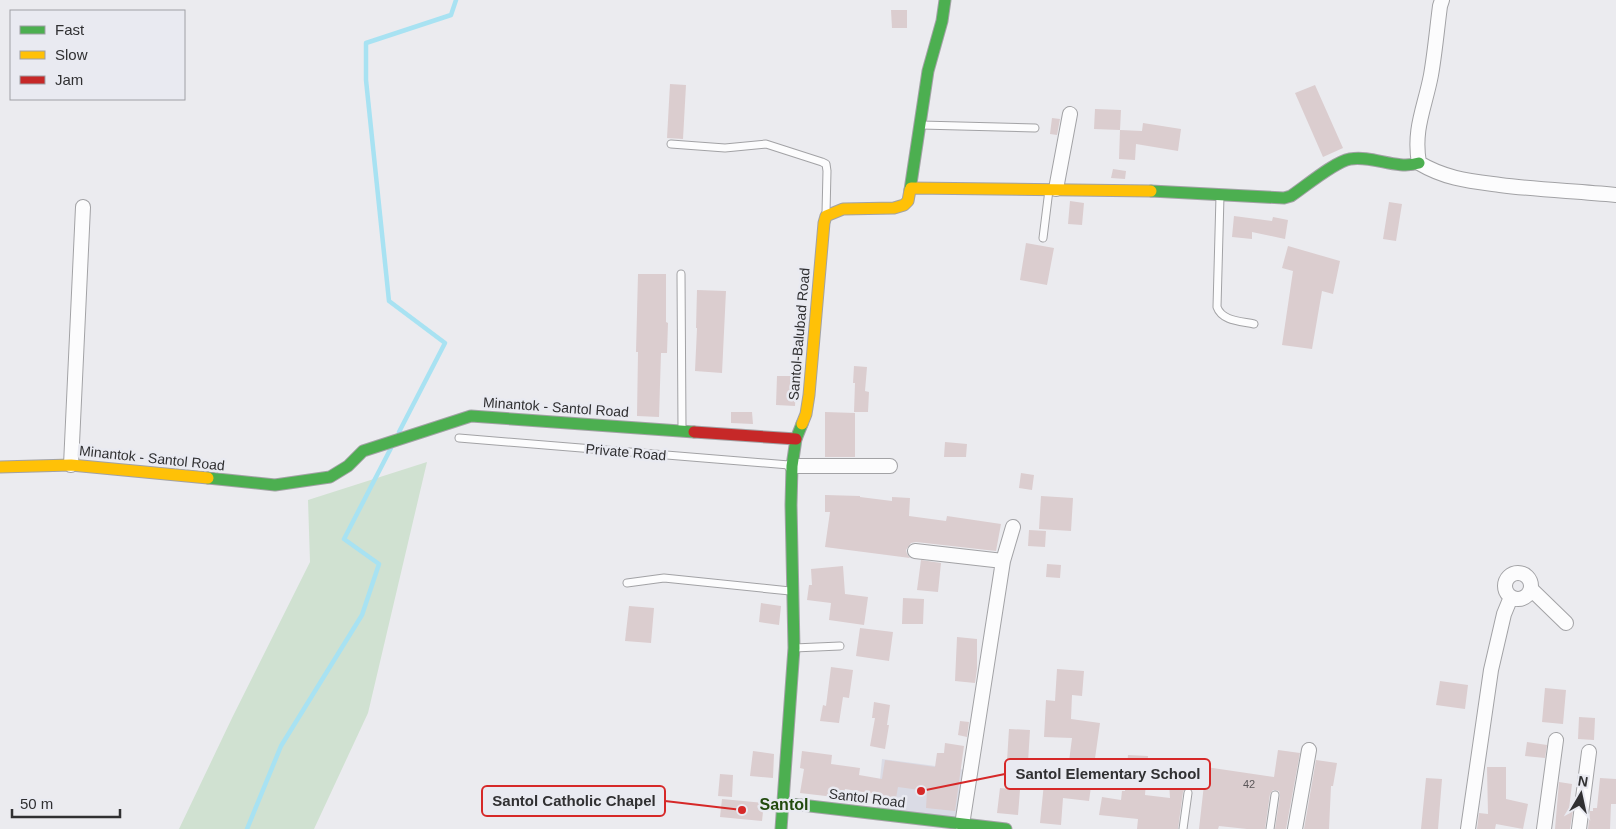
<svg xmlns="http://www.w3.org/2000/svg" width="1616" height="829" viewBox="0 0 1616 829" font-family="Helvetica,sans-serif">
  <rect width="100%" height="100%" fill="#ebebef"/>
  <path fill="#dadbe5" d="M882,759L966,770L960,821L877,811Z"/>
  <path fill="#d0e1d1" d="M427,462L368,713L314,829H179L232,718L310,562L308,500Z"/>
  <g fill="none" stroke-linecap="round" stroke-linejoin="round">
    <path stroke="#a8e2f2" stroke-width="4.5" d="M399,432L445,343L389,301L366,80V43L451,15L456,0
      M247,829L281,746L362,615L379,564L344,539L391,448"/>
  </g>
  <path fill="#dbcdcf" d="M891,10H907V28H892Z
    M670,84L686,85L683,139L667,138Z
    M1315,85L1343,148L1323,157L1295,93Z
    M1095,109L1121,110L1120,130L1094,129Z
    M1052,118L1060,119L1057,135L1050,134Z
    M1143,123L1181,129L1178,151L1136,144L1135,160L1119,159L1120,130L1142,131Z
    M1113,169L1126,171L1125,179L1111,178Z
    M1070,201L1084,203L1082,225L1068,224Z
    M1389,202L1402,204L1396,241L1383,239Z
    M1234,216L1272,221L1273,217L1288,220L1285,239L1252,232V239L1232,237Z
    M1026,243L1054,248L1047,285L1020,280Z
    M1288,246L1340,261L1333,294L1322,291L1312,349L1282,345L1293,271L1282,268Z
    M638,274H666V322L668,323L667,353H661L659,417L637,416L638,352H636Z
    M697,290L726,291L722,373L695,371L697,328H696Z
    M854,366L867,367L865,391L869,392L868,412H854L855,383H853Z
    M777,376H797L795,406L776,405Z
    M731,412H752L753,424L731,423Z
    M825,412L855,413V457H825Z
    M945,442L967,444L966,457H944Z
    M1021,473L1034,475L1032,490L1019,488Z
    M825,495L860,496V497L892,501V497L910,498L909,516L946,521L947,516L1001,524L996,551L916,542L911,543L906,550L907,554L910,558L825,547L830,512H825Z
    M1041,496L1073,498L1071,531L1039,529Z
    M1029,530L1046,531L1045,547L1028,546Z
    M921,560L941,563L938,592L917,590Z
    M1047,564L1061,565L1060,578L1046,577Z
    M843,566L845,594L868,597L864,625L829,620L831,603L807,600L809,585H812L811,569Z
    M903,598L924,599L923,624H902Z
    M761,603L781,606L779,625L759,622Z
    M629,606L654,608L651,643L625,641Z
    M860,628L893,632L889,661L856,656Z
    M957,637L977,639V669L975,683L955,681Z
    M831,667L853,670L849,698L843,697L839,723L820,721L823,705L826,706Z
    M1057,669L1084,671L1082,696L1072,695L1071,719L1100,723L1089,801L1063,798L1061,825L1040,823L1044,783L1066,785L1072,738L1044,737L1046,700L1055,701Z
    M1440,681L1468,685L1465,709L1436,705Z
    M1545,688L1566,690L1563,724L1542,722Z
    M874,702L890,705L887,725H889L885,749L870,746L875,718H872Z
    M1579,717L1595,718L1594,740L1578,739Z
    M960,721L969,722L967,737L958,735Z
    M1009,729L1030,730L1028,762L1007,761Z
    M1527,742L1547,745L1545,758L1525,756Z
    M945,743L964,746L955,811L926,808L927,791L898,787L895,804L879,802L881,795L845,789L843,798L800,793L804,769L800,768L802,751L832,755L831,764L860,768L859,775L882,779L885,760L935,767L937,753H944Z
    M1278,750L1300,753L1286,829H1275L1280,795L1279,791L1275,790H1273L1270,794L1265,829H1247L1219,826L1218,829H1199L1206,767L1274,777Z
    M753,751L774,754L773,778L750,776Z
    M1128,755L1148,756L1145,795L1170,798L1168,766L1184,765L1185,789L1183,792L1178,829H1137L1138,819L1099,815L1102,797L1121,800L1122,791H1125Z
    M1316,760L1337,763L1333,786H1331L1329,829H1304Z
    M1487,767H1506V799L1528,804L1523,829L1496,824L1495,829H1477L1479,813L1488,814Z
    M720,774L733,775L732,797L718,796Z
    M1426,778L1442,779L1438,829H1421Z
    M1600,778L1616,779V804H1611L1610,829H1588L1590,811H1593V808H1597Z
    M1559,782L1572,784L1569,809L1573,810L1570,829H1555Z
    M1000,788L1020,790L1018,815L997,813Z
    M722,799L764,803L762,821L720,817Z"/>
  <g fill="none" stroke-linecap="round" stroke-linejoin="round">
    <g stroke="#a2a2a5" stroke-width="9">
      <path id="lane" d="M921,125L1035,128
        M671,144L725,148L766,144L822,162L826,164L827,171L826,213
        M1220,196L1217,307C1222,321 1240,321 1254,324
        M1043,238L1049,190
        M681,274L682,428
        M459,438L789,465
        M627,583L664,578L790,591
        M794,648L840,646
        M1183,829L1188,793
        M1270,829L1275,795"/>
    </g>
    <g stroke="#a2a2a5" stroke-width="16">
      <path id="street" d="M1442,0L1440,6C1437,29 1435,52 1431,75C1425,107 1413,129 1419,163C1446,179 1470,181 1500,185C1539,190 1577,191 1616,195
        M1056,189L1070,114
        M71,465L83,207
        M792,466H890
        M915,551L1003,561
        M1505 586a13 13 0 1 1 26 0a13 13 0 1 1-26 0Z
        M1531,589L1566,623
        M962,825L1003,561L1013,527
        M1295,829L1309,750
        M1468,829L1491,670L1504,614L1511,597
        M1544,829L1556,740
        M1579,829L1589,752"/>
    </g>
    <g stroke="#a2a2a5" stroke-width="13">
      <path id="fast" d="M910,190L928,71L942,21L945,0
        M1151,191L1284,198L1291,196C1306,186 1334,162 1350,159C1373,155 1396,170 1419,163
        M208,478L275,485L330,477L348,466L363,451L471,416L694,432
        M784,803L1006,829
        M781,829L794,648L791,505L792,466L796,439L802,424"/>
    </g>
    <g stroke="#a2a2a5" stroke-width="13">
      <path id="slow" d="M911,188L1151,191
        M802,424L806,414L809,395L824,223L826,216L843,209L894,208L904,205L908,201L910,190
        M0,467L71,465L208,478"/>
    </g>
    <g stroke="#a2a2a5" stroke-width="13">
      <path id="jam" d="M694,432L796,439"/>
    </g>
    <use href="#lane" stroke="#fcfcfd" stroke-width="7"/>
    <use href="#street" stroke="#fcfcfd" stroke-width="14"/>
    <use href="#fast" stroke="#4caf50" stroke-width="11"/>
    <use href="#slow" stroke="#ffc107" stroke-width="11"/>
    <use href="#jam" stroke="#c62828" stroke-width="11"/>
  </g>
  <g text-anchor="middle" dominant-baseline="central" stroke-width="5" stroke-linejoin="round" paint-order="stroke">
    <g font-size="11" fill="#5b5759">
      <text x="1249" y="784">42</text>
    </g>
    <g font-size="14" fill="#303032" stroke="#e9eaf1">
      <text transform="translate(799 334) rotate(-85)">Santol-Balubad Road</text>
      <text transform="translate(556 407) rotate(4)">Minantok - Santol Road</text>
      <text transform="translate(626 452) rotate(5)">Private Road</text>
      <text transform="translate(152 458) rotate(6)">Minantok - Santol Road</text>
      <text transform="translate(867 798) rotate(7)">Santol Road</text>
    </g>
    <g font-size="16" font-weight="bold" fill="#224a0d" stroke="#e9eaf1">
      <text x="784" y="804">Santol</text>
    </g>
  </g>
  <path fill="none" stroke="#d62828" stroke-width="2" d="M921 791L1005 774M742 810L665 801"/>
  <g fill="#d62828" stroke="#e9eaf1" stroke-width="2">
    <circle cx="921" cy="791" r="5"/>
    <circle cx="742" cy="810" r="5"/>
  </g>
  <g fill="#e9eaf1" stroke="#d62828" stroke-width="2">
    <rect x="1005" y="759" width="205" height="30" rx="5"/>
    <rect x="482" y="786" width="183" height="30" rx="5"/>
  </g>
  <g font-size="15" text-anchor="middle" font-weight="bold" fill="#303032">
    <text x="1108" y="779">Santol Elementary School</text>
    <text x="574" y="806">Santol Catholic Chapel</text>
  </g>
  <rect x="10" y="10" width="175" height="90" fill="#e9eaf1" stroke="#9fa0a5"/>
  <rect x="20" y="26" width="25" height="8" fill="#4caf50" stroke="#9fa0a5"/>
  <text x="55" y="35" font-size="15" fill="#303032">Fast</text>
  <rect x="20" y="51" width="25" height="8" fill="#ffc107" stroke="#9fa0a5"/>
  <text x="55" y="60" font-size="15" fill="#303032">Slow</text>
  <rect x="20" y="76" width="25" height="8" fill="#c62828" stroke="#9fa0a5"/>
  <text x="55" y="85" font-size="15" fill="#303032">Jam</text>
  <g transform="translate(1581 794) rotate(9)" stroke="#e9eaf1" stroke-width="4" paint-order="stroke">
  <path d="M0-4L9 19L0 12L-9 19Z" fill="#303032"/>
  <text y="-8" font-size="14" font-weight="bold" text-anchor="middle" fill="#303032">N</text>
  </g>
  <path d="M12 809v8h108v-8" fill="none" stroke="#303032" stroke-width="2.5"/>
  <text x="20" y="809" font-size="15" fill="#303032" stroke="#e9eaf1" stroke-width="4" paint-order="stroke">50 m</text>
</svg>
